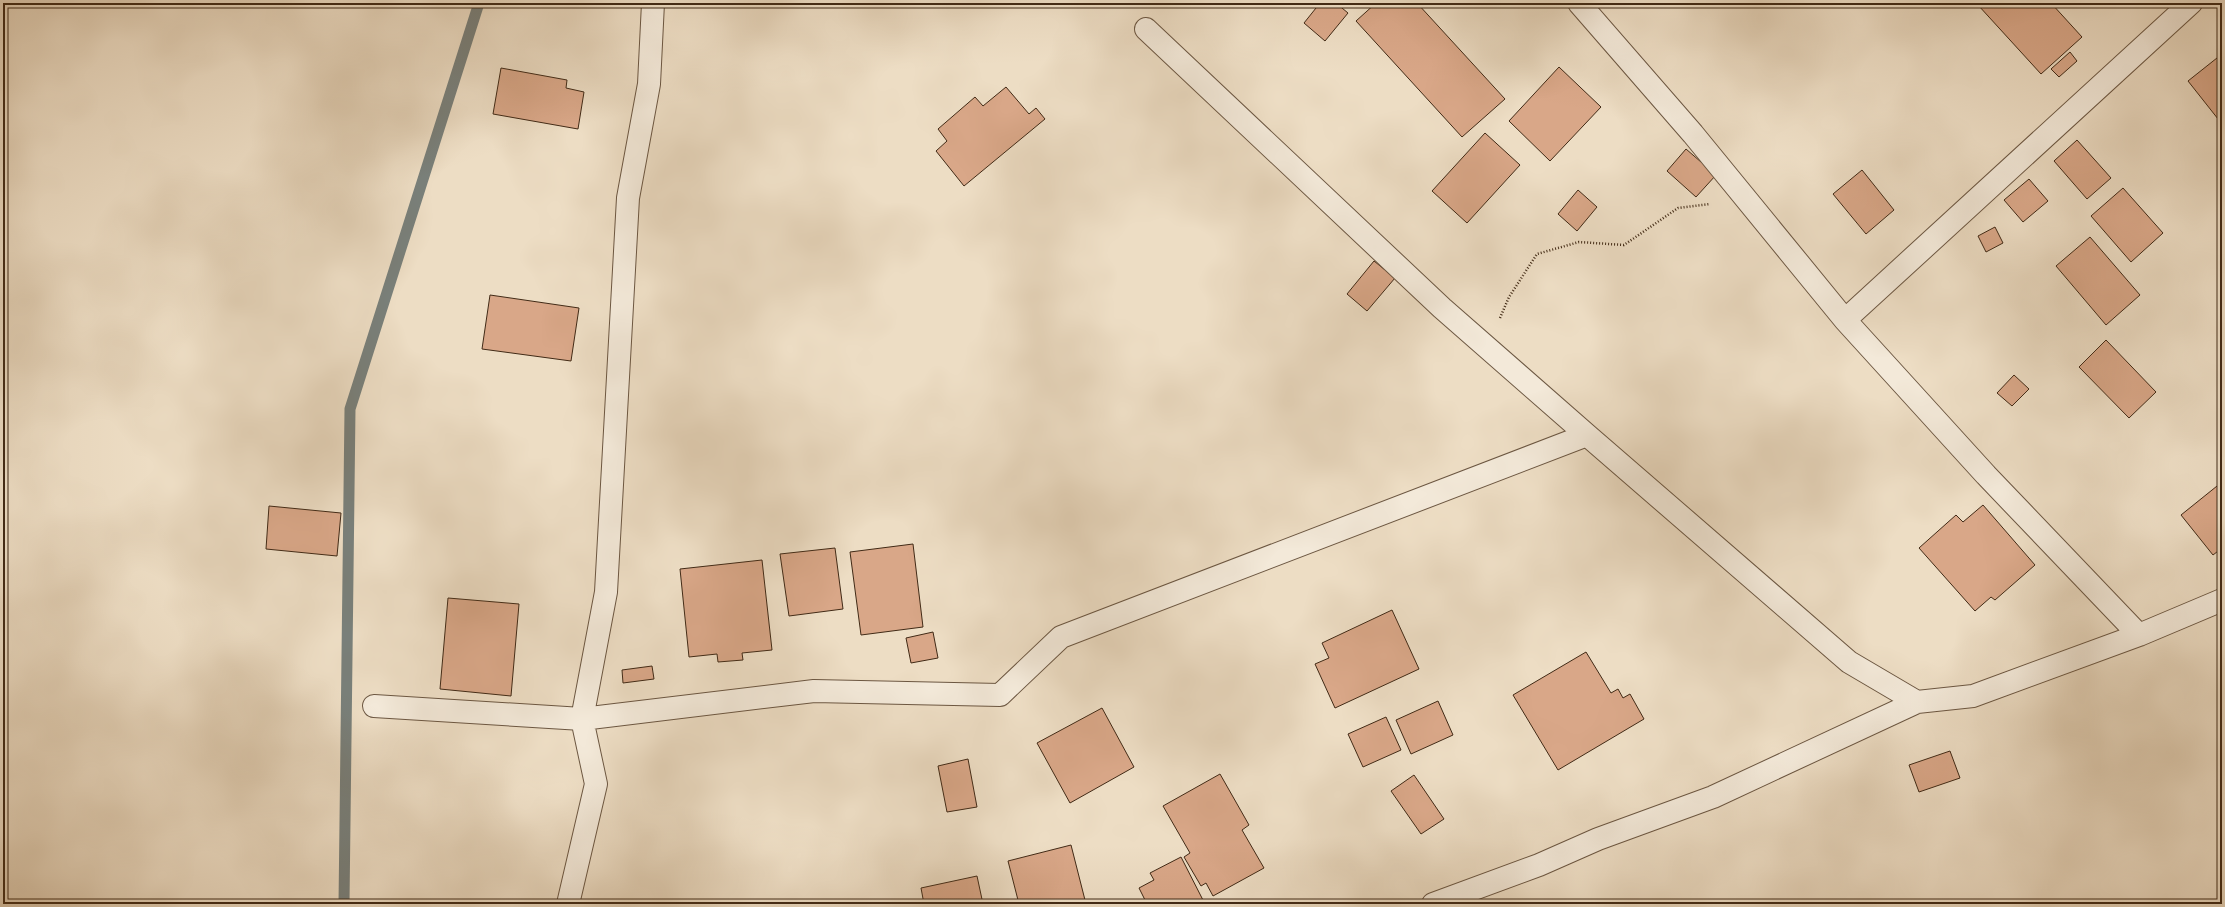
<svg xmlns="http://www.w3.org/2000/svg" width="2225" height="907" viewBox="0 0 2225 907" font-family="'IM FELL DW Pica',serif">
  <rect width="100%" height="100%" fill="#edddc4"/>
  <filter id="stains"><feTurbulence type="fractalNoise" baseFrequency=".005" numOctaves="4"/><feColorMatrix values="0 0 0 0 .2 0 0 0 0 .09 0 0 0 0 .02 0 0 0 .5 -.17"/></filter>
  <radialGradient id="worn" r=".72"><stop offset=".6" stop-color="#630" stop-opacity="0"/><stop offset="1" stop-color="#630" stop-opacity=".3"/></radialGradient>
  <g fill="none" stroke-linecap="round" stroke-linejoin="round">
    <path stroke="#79807b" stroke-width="11" d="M344,904L350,409L479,3"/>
  </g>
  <path fill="#d9a788" stroke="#412a16" d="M980,3H995L994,7Z
    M1320,3H1336L1348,13L1325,41L1304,23Z
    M1376,3H1417L1505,99L1462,137L1356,21Z
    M1980,3H2051L2082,37L2041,74L1978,5Z
    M2070,52L2077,61L2059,77L2051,69Z
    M2222,54V124L2188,81Z
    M1559,67L1601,107L1550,161L1509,121Z
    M501,68L567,80L566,88L584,92L578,129L493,114Z
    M1006,87L1029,114L1036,108L1045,119L964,186L936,151L947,141L938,129L975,97L983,106Z
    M1485,133L1520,165L1467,223L1432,191Z
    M2077,140L2111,178L2087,199L2054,161Z
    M1686,149L1716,175L1696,197L1667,171Z
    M1862,170L1894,210L1866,234L1833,194Z
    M2029,179L2048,201L2023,222L2004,200Z
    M2123,188L2163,233L2131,262L2091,216Z
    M1578,190L1597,207L1577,231L1558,214Z
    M1995,227L2003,243L1986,252L1978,236Z
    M2090,237L2140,295L2106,325L2056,266Z
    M1374,261L1395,278L1367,311L1347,294Z
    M490,295L579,308L571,361L482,349Z
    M2106,340L2156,392L2129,418L2079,367Z
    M2014,375L2029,389L2012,406L1997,393Z
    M2222,482V548L2213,555L2181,515Z
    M1983,505L2035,565L1995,600L1991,597L1975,611L1919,548L1956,515L1963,522Z
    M269,506L341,513L337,556L266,549Z
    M913,544L923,627L861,635L850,552Z
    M835,548L843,609L789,616L780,554Z
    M762,560L772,650L742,653L743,660L718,662L717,654L689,657L680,569Z
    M448,598L519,604L511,696L440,689Z
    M1392,610L1419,669L1335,708L1315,664L1329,658L1322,643Z
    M933,632L938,658L911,663L906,638Z
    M1586,652L1611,693L1618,689L1623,698L1630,694L1644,719L1558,770L1513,695Z
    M652,666L654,679L623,683L622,670Z
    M1438,701L1453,735L1411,754L1396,720Z
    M1102,708L1134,767L1070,803L1037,743Z
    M1386,717L1401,750L1363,767L1348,734Z
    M1950,751L1960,778L1919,792L1909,765Z
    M968,759L977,807L947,812L938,766Z
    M1220,774L1249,825L1242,830L1264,868L1213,896L1206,883L1201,886L1184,857L1190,853L1163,806Z
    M1414,775L1444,819L1421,834L1391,791Z
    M1071,845L1086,904H1019L1008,861Z
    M1181,857L1205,904H1147L1139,888L1154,880L1150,873Z
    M977,876L983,904H924L921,888Z"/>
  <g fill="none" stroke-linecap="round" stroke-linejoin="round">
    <g stroke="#6c5742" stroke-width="24">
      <path id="minor" d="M1579,3L1693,134L1845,320L1986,475L2139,635
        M1146,29L1442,308L1587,435L1849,662L1917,702L1973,696L2139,635L2222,600
        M1845,320L2191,3
        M374,706L582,719L814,691L1000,695L1061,637L1587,435
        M568,904L596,784L582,719L606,592L628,198L649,84L653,3
        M1433,904L1539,865L1598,839L1713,797L1917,702"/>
    </g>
    <path stroke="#412a16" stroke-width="2.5" stroke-dasharray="1 2" stroke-linecap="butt" d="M1500,318L1509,297L1537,254L1579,242L1624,245L1678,208L1710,204"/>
    <use href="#minor" stroke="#f3e9d9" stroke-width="22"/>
  </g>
  <rect width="2225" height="907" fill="none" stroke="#edddc4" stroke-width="16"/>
  <rect x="4" y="4" width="2217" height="899" fill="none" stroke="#412a16" stroke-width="2"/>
  <rect x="8" y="8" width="2209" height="891" fill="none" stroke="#412a16"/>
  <rect width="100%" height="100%" filter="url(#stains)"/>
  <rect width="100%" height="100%" fill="url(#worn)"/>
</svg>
